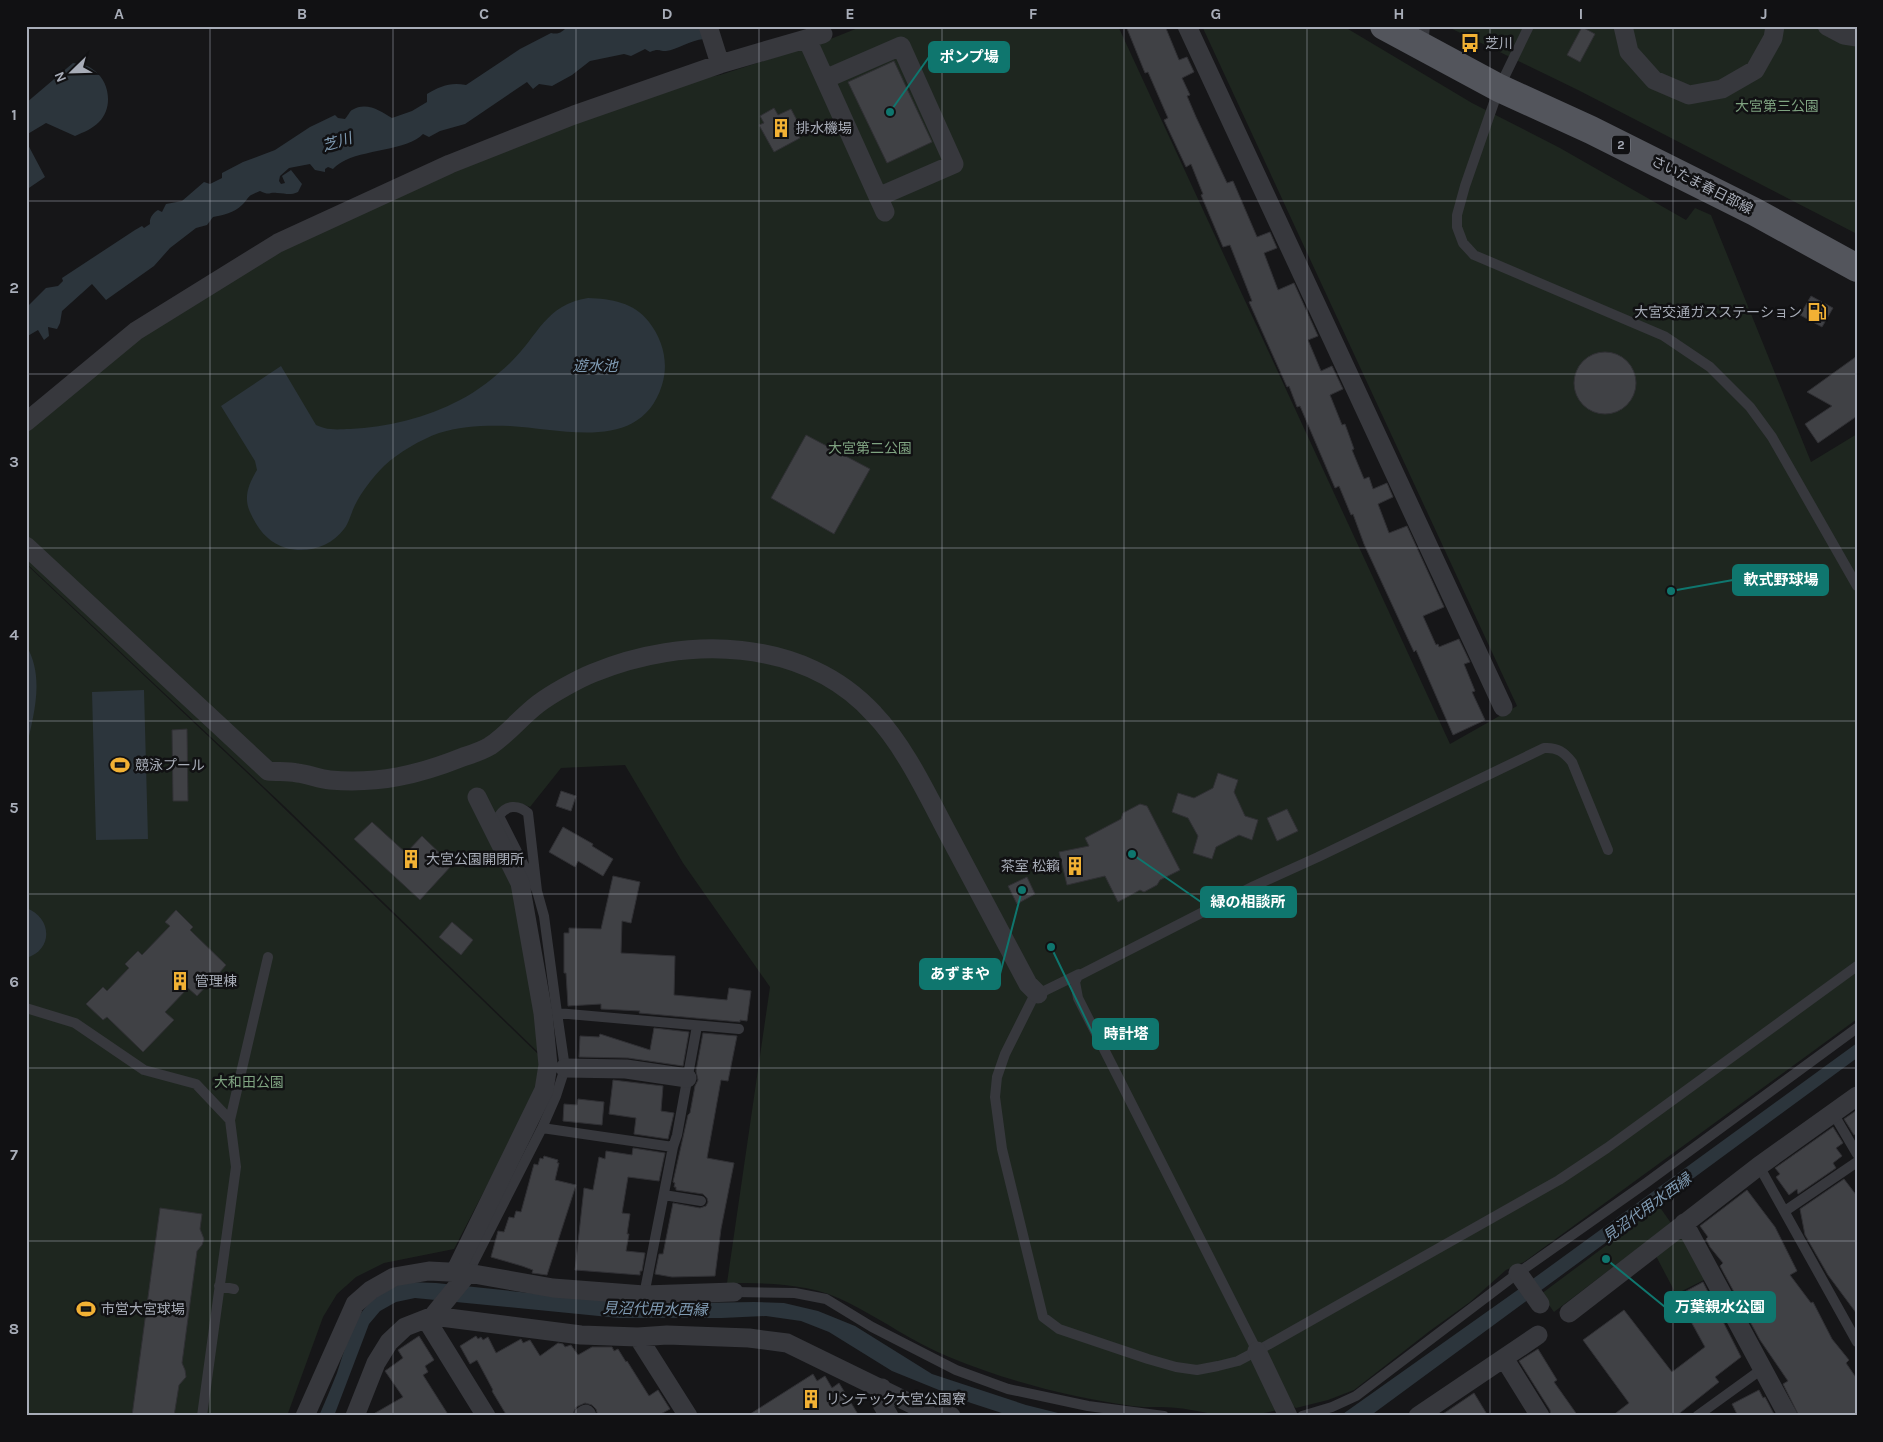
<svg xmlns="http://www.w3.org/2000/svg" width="1883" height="1442" viewBox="0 0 1883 1442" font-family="Karla,'Noto Sans JP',sans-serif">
  <rect width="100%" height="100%" fill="#161618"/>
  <path fill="#1e261f" d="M863,26H1118L1450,744L1517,706L1202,26H1343L1472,103L1560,148L1686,220L1695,208L1711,215L1811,462L1857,434V1019L1524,1262L1506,1270L1470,1302L1431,1330L1354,1390L1328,1400L1296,1408L1293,1406C1270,1413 1246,1417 1222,1415C1207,1414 1192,1409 1177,1408C1162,1406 1147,1408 1132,1406C1069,1397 1007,1381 949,1357C914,1343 883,1320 849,1303C812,1283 768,1283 727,1283L770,987L683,863L625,765L561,768L530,807C517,801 506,800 496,812L515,888L541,1055L282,804L26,563V431L149,326L331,223L648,89L720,75L828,40Z
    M1446,26H1857V234L1578,90Z
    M26,564L261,786L539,1055V1085L454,1249L384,1263L356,1277L337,1294L323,1317L287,1416H26Z
    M1659,1206L1671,1223L1554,1312L1541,1294Z
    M1682,1234L1706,1279L1676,1294L1656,1256Z"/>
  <path fill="#2c353c" d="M568,26H717L704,39C690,40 677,50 666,51C658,51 659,48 650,52L645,49L631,56L624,54L590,61L572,75L552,86L539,84L533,89L527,82L465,124L440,131L429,137L423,134C409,150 361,150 342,162C338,164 335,167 333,169L328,167L325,169V172L315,170L310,164L289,168L280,176L279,181L281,184L285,183L282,176L291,170L302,184L298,192C289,196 286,193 277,193C269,192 270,196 260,191C245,197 251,196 242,205C234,213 223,215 213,217L207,225L196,228L170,248L154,266L106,300L92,284L62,311L60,323L57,329L48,327L49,336L44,340L38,330L26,337V308L46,288L58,286L63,281L62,278L135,230L142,226L144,228L150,224C149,218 153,213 158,210L162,212L166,204L182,201L204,182L210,184L222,178V173L243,162L275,150L310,127L335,115L338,118L345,119C347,117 350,111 352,110C366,101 381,111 392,118L412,111L427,102V94C441,86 450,82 466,85L520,49L551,33C559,35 562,32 568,26Z
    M73,63C81,64 88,65 95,71C110,83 113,108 99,122C92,129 84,132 75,136L46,123L26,135V103Z
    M26,141L45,177L26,190Z
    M588,298C611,299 634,302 649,322C663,340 669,363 662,385C641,453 563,429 510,426C487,425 461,426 439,433C420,440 399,452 384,466C373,477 362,491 355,505C351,513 349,523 344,529C331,547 306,554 286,548C268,542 258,530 250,512C243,497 249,483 257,470L255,461L221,406L281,366L316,425C321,427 326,429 331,429C337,430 344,429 350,429C387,427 427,418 460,400C478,391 496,376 511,362C538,336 546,304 588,298Z
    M26,645C45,677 34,714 26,749Z
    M144,690L148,839L96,840L92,692Z
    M26,908C52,917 54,950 26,958Z
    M1857,1043V1058L1370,1416H1340L1519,1289Z
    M408,1282L436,1283L634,1304L754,1302L784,1303L818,1311L855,1326L932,1374L1026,1405L1070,1416H1011L971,1403L892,1371L829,1332L801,1321L766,1316L722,1318H619L415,1298L396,1302L380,1311L369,1324L334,1416H319C325,1402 331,1388 337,1373C352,1328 357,1297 408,1282Z"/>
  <path fill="#404145" stroke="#303034" d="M1126,26H1165L1179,60L1187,57L1194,72L1182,78L1190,95L1187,96L1196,117L1227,183L1233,181L1257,237L1270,232L1277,248L1264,253L1278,290L1294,283L1318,336L1308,340L1321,371L1332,366L1343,389L1330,395L1342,425L1345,424L1354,449L1352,450L1364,479L1369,477L1373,489L1387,483L1393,497L1378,504L1389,533L1407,526L1444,607L1423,616L1436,645L1438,644L1439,647L1459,639L1470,662L1464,664L1475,691L1472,692L1485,720L1453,735L1416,650L1414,652L1364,544L1353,514L1351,515L1339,486L1335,488L1300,406L1297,407L1289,386L1287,387L1249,302L1252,301L1230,245L1223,247L1201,195L1203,194L1191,164L1186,167L1164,120L1168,118L1148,72L1145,73Z
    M1582,27L1595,34L1580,62L1567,55Z
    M894,61L932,142L887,163L848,82Z
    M774,108L778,115L791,109L802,130L797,133L800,138L774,152L759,125L764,123L760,116Z
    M1811,296L1833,308L1822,327L1800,315Z
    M1574 383a31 31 0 1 1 62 0a31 31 0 1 1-62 0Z
    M1857,356V416L1818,443L1805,424L1832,406L1807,392Z
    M806,435L870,469L834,534L771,498Z
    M187,729L188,801H173L172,730Z
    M1218,773L1238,780L1234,792L1245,816L1258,820L1252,840L1239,835L1216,847L1212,859L1193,853L1198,836L1188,818L1172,812L1178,793L1194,798L1213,788Z
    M561,791L576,796L571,811L556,806Z
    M1140,804L1147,806L1180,870L1160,880L1157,885L1144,892L1140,890L1118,902L1105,876L1067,885L1059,852L1089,846L1085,838L1121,819L1123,813Z
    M1287,809L1298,831L1277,841L1267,818Z
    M372,822L406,853L422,836L452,865L420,900L354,839Z
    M563,827L593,844L592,846L613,859L603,876L578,861L575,867L549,852Z
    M613,876L640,882L631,923L622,921L621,953L675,956L674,995L727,1000L729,988L751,991L747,1021L740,1020V1022L639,1013L640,1011L601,1009V1004L568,1006L566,973H564V933H569V928L601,929Z
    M1027,877L1035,894L1017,904L1008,886Z
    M176,910L193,927L190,930L226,965L220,972L225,978L215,988L209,983L197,996L188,988L165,1012L174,1020L143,1052L107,1017L103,1020L86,1004L103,987L107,991L129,968L125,964L138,951L142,955L170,926L165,922Z
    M452,922L473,940L461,955L439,937Z
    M654,1028L689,1032L683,1066L628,1058L579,1057L580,1036L599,1037L600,1034L650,1050Z
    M703,1033L737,1036L728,1081L721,1080L707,1158L734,1163L721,1229L715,1276L672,1277L655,1274L659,1254H663L673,1203L700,1208L706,1206L708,1202L707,1198L703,1194L676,1190V1187H674L675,1183L673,1182L688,1115L690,1113L695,1086L698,1080L696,1071Z
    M613,1080L663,1086L661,1111L674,1113L668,1139L634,1134L636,1118L609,1114Z
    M578,1099L604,1102L602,1125L563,1121L564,1104L577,1105Z
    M1857,1110V1133L1854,1135L1844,1119Z
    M1833,1127L1843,1143L1836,1148L1842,1156L1833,1163L1836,1168L1798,1194L1797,1189L1789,1195L1776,1177L1780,1174L1775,1168Z
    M633,1148L665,1153L659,1181L628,1177L622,1213L630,1214L627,1234H629L626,1251L645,1253L642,1271H640V1275L575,1270L584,1188L593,1190L599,1157L605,1159L606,1151L632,1155Z
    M544,1156L558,1160L557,1163H559L555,1180L576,1185L547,1275L532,1273L533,1270L522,1266L491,1257L498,1231L504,1232L509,1217L514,1218L516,1211L521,1212L534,1164L538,1165L540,1158L543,1159Z
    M1844,1179L1857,1196V1314L1828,1275L1805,1235L1800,1209Z
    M1747,1190L1775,1227L1797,1271L1790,1275L1811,1303L1813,1302L1832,1339L1849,1360L1846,1363L1857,1379V1416H1799L1783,1384L1788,1381L1760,1340L1720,1266L1723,1263L1710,1247L1706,1239L1708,1237L1700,1226Z
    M160,1208L202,1214L200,1229L204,1239L202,1245L197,1251L182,1363L185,1370L186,1377L179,1385L174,1416H132Z
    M1703,1282L1741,1357L1715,1377L1719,1382L1676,1416H1612L1629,1403L1583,1340L1624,1310L1672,1372L1705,1347L1677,1296Z
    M419,1336L434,1360L425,1366L428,1372L423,1375L449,1416H370L403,1397L385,1371L403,1358L398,1350Z
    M476,1336L478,1339L481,1337L483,1340L488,1337L496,1353L521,1339L523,1343L530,1340L540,1356L558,1343L563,1344L565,1347L571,1345L578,1355L592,1347H612L614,1351L618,1349L626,1362L627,1361L649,1396L658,1390L670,1409L657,1416H598L596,1409L592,1405L585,1403L576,1407L572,1416H507L492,1391L493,1390L477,1360L470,1364L460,1346Z
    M1538,1349L1557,1380L1554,1382L1578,1416H1551L1550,1410L1519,1361Z
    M813,1374L817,1381L825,1376L832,1388L839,1383L859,1416H747Z
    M1759,1390L1763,1398L1765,1397L1775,1416H1738L1732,1404Z
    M1474,1393L1488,1416H1440Z"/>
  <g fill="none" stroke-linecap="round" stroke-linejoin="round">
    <path stroke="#37383d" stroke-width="10" d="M1529,26L1499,88L1465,186L1457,215V227L1463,243L1474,255L1664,336L1710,367L1750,407L1772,437L1857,586
      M1423,45L1425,26
      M1608,850L1572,762C1564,752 1557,747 1544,748L1318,857L1254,886L1078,976L1075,982L1078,998L1257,1351L1559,1180L1607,1148L1857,966
      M537,891L528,813C518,804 506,805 499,816L537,891L544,916L557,1013
      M1079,974L1038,994L1032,1000L1005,1054L997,1077L995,1097L1002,1149L1043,1317L1059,1329L1148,1359L1176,1367L1197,1370L1218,1366L1238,1361L1257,1351
      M26,1008L75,1023L144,1070L196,1084L230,1120L236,1167L202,1416
      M1833,1113L1857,1154
      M230,1120L268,957
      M542,1128L673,1147L644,1295
      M673,1147L677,1135L697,1026
      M1759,1166L1857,1342
      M664,1195L701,1201
      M1785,1211L1857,1162
      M468,1273L542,1128L556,1096L565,1068L557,1013L739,1029
      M219,1286L234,1289
      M734,1292L795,1293L826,1299L872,1327L956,1370L1008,1389L1088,1406L1164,1416
      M1302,1416L1332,1407L1356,1396L1518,1273L1646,1183L1857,1028
      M1697,1416L1762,1369"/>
    <path stroke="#37383d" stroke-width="19" d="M708,26L720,64
      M1187,26L1503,707
      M1623,26L1629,52L1654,80L1689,95L1722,89L1755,70L1773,38L1775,26
      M1827,26L1844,35L1857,37
      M807,39L885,212
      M825,79L901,46L954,164L878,197
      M26,422L136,331L278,243L450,164L574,115L720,64L823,34
      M26,546L268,771C278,772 288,771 297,773C308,774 319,779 330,780C379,784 418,775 463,757C472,754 482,751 490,746C508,734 521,717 538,704C551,694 578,679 593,673C684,635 804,637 874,714C903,744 926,792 946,830C973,881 1001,933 1028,984L1038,994
      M565,1068L626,1069L687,1078
      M1684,1223L1788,1416
      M455,1272L544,1090L548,1065L543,1013L520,883L477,797
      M1518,1273L1540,1304
      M1569,1313L1759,1166L1857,1096
      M433,1316L468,1273
      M426,1319L486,1416
      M638,1337L688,1416
      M1257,1351L1288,1416
      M1504,1358L1540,1416
      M882,1388L879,1399L889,1416
      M305,1416L355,1304L371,1290L394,1277L429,1271L468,1273L553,1288L644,1295L734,1292
      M355,1416L376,1363L389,1342L405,1327L433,1316L581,1335L638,1337L667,1335L749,1338L787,1343L918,1407L951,1416
      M583,1416L586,1414L587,1416
      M1418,1416L1538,1335"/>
    <path stroke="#53555c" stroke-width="28" d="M1384,26L1499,88L1591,130L1755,212L1857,268"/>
  </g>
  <path fill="none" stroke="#a8adb8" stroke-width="1" stroke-opacity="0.55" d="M210,26V1416M393,26V1416M576,26V1416M759,26V1416M942,26V1416M1124,26V1416M1307,26V1416M1490,26V1416M1673,26V1416M26,201H1857M26,374H1857M26,548H1857M26,721H1857M26,894H1857M26,1068H1857M26,1241H1857"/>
  <defs>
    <g id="bus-bare" transform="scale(1.5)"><path d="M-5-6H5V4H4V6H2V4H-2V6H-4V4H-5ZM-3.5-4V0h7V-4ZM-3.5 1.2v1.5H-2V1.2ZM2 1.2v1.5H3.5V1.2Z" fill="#f2b134" stroke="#111113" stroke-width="2.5" paint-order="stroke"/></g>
    <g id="building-bare" transform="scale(1.5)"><path d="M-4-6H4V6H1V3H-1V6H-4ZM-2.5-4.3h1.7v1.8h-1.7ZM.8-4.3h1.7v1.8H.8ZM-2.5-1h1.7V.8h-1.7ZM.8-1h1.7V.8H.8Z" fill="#f2b134" stroke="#111113" stroke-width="2.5" paint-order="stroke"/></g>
    <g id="fuel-bare" transform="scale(1.5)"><path d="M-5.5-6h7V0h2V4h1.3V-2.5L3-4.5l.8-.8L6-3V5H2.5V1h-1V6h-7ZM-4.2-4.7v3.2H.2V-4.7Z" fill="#f2b134" stroke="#111113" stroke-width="2.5" paint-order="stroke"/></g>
    <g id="stadium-bare" transform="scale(1.5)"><path d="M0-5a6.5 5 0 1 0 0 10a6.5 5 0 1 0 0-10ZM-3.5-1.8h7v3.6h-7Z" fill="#f2b134" stroke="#111113" stroke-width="2.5" paint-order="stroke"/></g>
  </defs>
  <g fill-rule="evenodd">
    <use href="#bus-bare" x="1470" y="43"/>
    <use href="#building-bare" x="781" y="128"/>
    <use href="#fuel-bare" x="1817" y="312"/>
    <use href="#stadium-bare" x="120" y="765"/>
    <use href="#building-bare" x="411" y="859"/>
    <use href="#building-bare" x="1075" y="866"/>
    <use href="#building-bare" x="180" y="981"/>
    <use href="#stadium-bare" x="86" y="1309"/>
    <use href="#building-bare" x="811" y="1399"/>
  </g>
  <g text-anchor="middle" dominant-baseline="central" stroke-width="5" stroke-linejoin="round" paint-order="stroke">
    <rect fill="#111113" stroke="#7b7e86" stroke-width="1" x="1612" y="135.5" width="18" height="19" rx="4"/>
    <g font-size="12" font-weight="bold" fill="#a8adb8">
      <text x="1621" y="145">2</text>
    </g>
    <g font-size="14" fill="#a8adb8" stroke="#111113" text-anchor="start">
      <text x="1485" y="43">芝川</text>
      <text x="796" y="128">排水機場</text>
      <text x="1802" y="312" text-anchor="end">大宮交通ガスステーション</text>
      <text x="135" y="765">競泳プール</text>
      <text x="426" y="859">大宮公園開閉所</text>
      <text x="1060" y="866" text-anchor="end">茶室 松籟</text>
      <text x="195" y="981">管理棟</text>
      <text x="101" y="1309">市営大宮球場</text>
      <text x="826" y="1399">リンテック大宮公園寮</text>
    </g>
    <g font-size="14" fill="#7fa381" stroke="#111113">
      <text x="1777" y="106">大宮第三公園</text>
      <text x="870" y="448">大宮第二公園</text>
      <text x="249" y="1082">大和田公園</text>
    </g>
    <g font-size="14" fill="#a8adb8" stroke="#111113">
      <text transform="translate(1702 185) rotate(27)">さいたま春日部線</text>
    </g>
    <g font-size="15" font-style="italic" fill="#7f9bb3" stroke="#111113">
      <text transform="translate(337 142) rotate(-17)">芝川</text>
      <text x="595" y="366">遊水池</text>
      <text transform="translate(1647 1208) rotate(-36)">見沼代用水西縁</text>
      <text transform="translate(655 1309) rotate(1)">見沼代用水西縁</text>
    </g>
  </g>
  <path fill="none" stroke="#0f766e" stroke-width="2" d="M890 112L929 57M1671 591L1733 580M1132 854L1201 902M1022 890L1000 974M1051 947L1093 1034M1606 1259L1665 1307"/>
  <g fill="#0f766e" stroke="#111113" stroke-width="2">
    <circle cx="890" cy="112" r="5"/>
    <circle cx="1671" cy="591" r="5"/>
    <circle cx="1132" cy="854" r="5"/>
    <circle cx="1022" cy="890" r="5"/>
    <circle cx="1051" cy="947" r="5"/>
    <circle cx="1606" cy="1259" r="5"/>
  </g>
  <g fill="#0f766e" stroke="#0f766e" stroke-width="2">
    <rect x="929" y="42" width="80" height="30" rx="5"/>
    <rect x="1733" y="565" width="95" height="30" rx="5"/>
    <rect x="1201" y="887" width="95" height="30" rx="5"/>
    <rect x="920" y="959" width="80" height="30" rx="5"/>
    <rect x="1093" y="1019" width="65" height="30" rx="5"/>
    <rect x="1665" y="1292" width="110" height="30" rx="5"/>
  </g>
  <g font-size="15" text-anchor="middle" font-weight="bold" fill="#fff">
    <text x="969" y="62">ポンプ場</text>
    <text x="1781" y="585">軟式野球場</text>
    <text x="1248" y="907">緑の相談所</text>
    <text x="960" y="979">あずまや</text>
    <text x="1126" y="1039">時計塔</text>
    <text x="1720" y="1312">万葉親水公園</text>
  </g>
  <rect width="1883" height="1442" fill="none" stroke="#111113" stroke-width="55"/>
  <g transform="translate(72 72) rotate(247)" stroke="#111113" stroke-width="4" paint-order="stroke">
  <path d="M0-4L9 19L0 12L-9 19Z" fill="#a8adb8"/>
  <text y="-8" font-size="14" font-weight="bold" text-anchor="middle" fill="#a8adb8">N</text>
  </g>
  <rect x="28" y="28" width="1828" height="1386" fill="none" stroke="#a8adb8" stroke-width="2"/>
  <g font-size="16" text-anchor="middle" font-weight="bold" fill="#a8adb8">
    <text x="119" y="19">A</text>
    <text x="302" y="19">B</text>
    <text x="484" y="19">C</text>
    <text x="667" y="19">D</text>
    <text x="850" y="19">E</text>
    <text x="1033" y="19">F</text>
    <text x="1216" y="19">G</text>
    <text x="1399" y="19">H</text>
    <text x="1581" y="19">I</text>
    <text x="1764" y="19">J</text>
    <text x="14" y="120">1</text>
    <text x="14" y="293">2</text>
    <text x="14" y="467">3</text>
    <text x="14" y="640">4</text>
    <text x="14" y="813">5</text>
    <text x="14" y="987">6</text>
    <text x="14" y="1160">7</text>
    <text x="14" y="1334">8</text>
  </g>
</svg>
